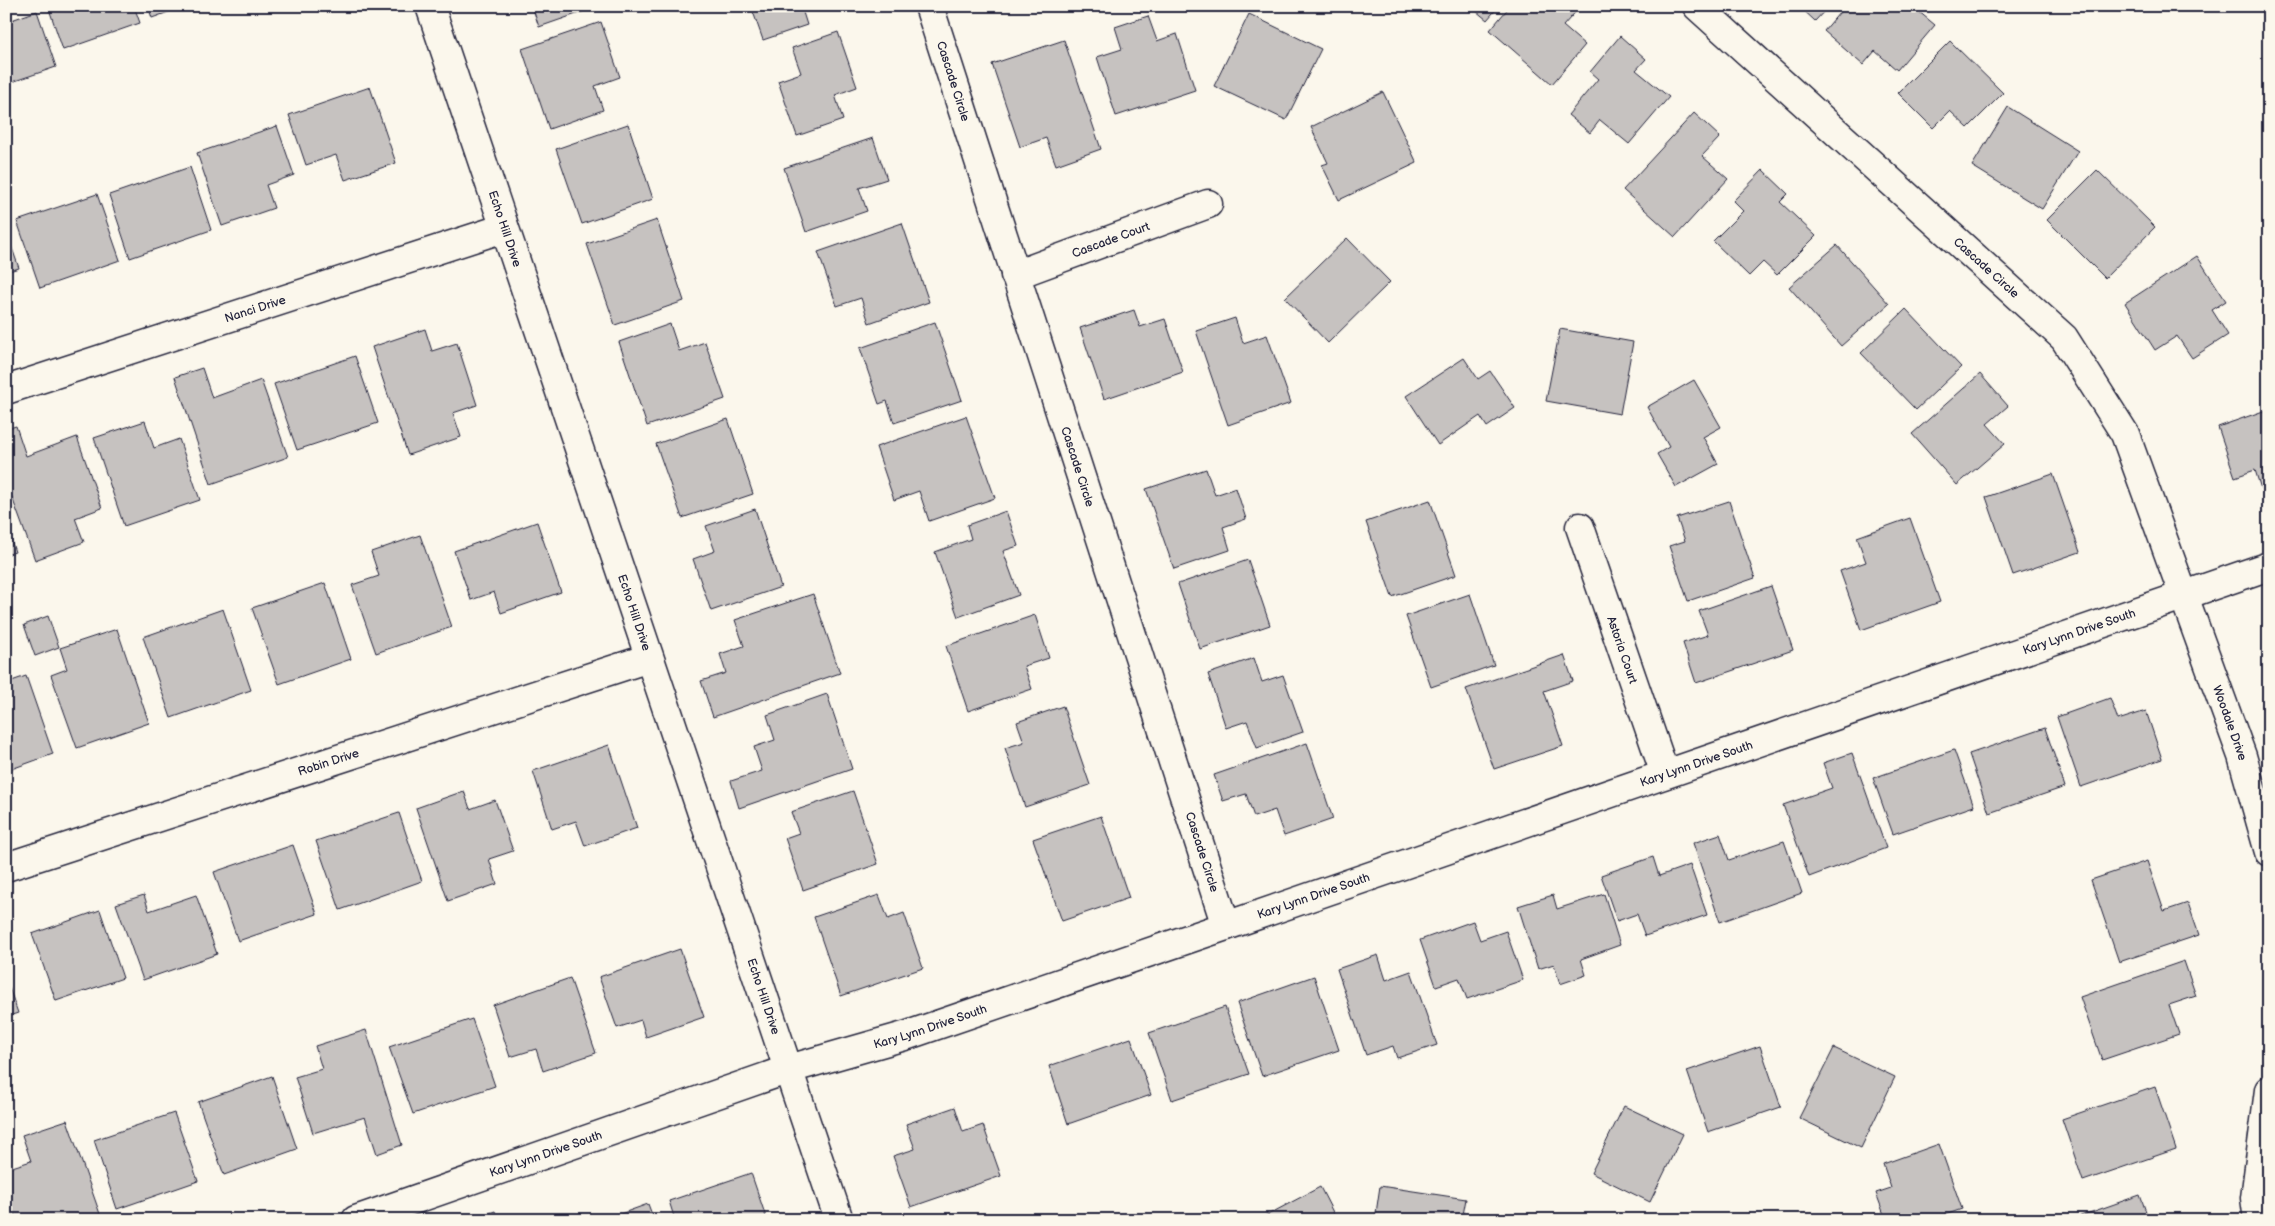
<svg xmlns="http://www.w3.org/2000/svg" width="2275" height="1226" viewBox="0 0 2275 1226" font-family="'Balsamiq Sans',sans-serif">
  <rect width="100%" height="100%" fill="#fbf7ec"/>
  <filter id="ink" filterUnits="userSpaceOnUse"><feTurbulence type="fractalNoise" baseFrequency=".02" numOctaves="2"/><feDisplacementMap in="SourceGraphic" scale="10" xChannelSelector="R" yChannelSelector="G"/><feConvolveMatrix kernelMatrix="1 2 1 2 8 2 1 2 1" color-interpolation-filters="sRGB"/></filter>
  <g filter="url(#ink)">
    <path fill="#c6c2c0" stroke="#22223b" d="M48,6H134L140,23L63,50Z
      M148,6H185L152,18Z
      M532,6H587L588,10L539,27Z
      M751,6H801L807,25L763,40Z
      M1470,6H1499L1487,20Z
      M1510,6L1579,8L1563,26L1585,45L1552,84L1490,30Z
      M1799,6H1829L1815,21Z
      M1845,6H1912L1935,25L1897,70L1875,51L1863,65L1824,31Z
      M37,11L56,67L6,84V22Z
      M1249,14L1321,49L1286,120L1214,86Z
      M1148,16L1157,41L1177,34L1195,90L1116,116L1097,57L1122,49L1115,27Z
      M601,22L620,77L595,86L603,110L549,129L522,49Z
      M838,32L857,87L835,95L843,120L797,136L778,81L801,73L792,48Z
      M1620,36L1646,59L1636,70L1669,97L1629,144L1600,120L1590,133L1568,115L1598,79L1590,72Z
      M1064,40L1101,149L1056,165L1046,138L1020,147L992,64Z
      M1950,41L2003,93L1968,128L1950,111L1933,128L1898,93Z
      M370,87L396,163L345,180L336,155L306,165L289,115Z
      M1383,92L1417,163L1339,200L1322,165L1328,163L1311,127Z
      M2008,107L2078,151L2042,209L1972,166Z
      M1694,113L1720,137L1702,156L1728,179L1675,237L1623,190Z
      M628,124L653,199L582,224L556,149Z
      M277,126L294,175L266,185L274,208L222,226L197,153Z
      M873,138L887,179L859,188L867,211L806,232L784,168Z
      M190,167L211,230L130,258L109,195Z
      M1763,170L1788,194L1780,202L1816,236L1777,275L1763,262L1749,276L1713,241L1743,211L1733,201Z
      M2097,170L2155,227L2105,278L2047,220Z
      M97,194L120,260L40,288L17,221Z
      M657,220L684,301L615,325L587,244Z
      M902,223L929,302L869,323L861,298L837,306L818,252Z
      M6,231L19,268L6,272Z
      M1347,238L1390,282L1328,343L1285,298Z
      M1837,245L1889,304L1841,346L1789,287Z
      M2197,256L2226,301L2212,310L2228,335L2192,358L2177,336L2155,350L2125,303Z
      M1906,309L1961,367L1916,410L1861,353Z
      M1134,310L1140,327L1165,319L1183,372L1104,399L1080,328Z
      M1235,318L1243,343L1267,335L1291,403L1228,425L1196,331Z
      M935,322L962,400L894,423L887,401L879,404L860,348Z
      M670,324L679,351L705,342L725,399L647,426L619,342Z
      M425,329L432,351L457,343L477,405L453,413L461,437L408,455L372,347Z
      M1560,329L1633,342L1620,414L1546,401Z
      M355,356L378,423L297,450L274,384Z
      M1464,358L1478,379L1490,371L1515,408L1487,427L1480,416L1438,445L1406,396Z
      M202,368L212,398L261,380L288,457L211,484L175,377Z
      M1980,374L2008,406L1987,424L2005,444L1957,485L1912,434Z
      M1694,380L1721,427L1703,437L1718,464L1676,487L1657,454L1669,447L1647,407Z
      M2269,409V486L2261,489L2255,470L2235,477L2218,427Z
      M966,416L995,498L929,521L919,491L894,500L876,447Z
      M728,419L753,494L682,518L656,444Z
      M145,421L154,448L179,439L200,500L124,526L94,438Z
      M16,426L26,456L77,437L102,508L75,518L84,542L35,560L6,481V429Z
      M1206,469L1215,495L1236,488L1246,519L1223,527L1230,550L1174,569L1146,489Z
      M2053,474L2080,552L2013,575L1986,497Z
      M1430,500L1456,575L1392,597L1366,522Z
      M1729,501L1755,578L1688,601L1669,546L1685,541L1677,518Z
      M755,509L781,587L711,611L693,559L715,551L706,526Z
      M1006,511L1018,546L1003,551L1019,595L958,617L935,552L971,539L967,525Z
      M1910,518L1940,602L1861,630L1840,571L1866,562L1857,537Z
      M537,522L561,592L501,613L494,592L471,600L454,551Z
      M6,525L15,552L6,555Z
      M420,535L452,627L376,653L352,585L379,576L371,552Z
      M1248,560L1270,625L1200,649L1178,584Z
      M325,583L351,659L279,684L252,608Z
      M1771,586L1793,650L1696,683L1683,643L1708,635L1699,611Z
      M813,594L840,673L713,717L701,681L726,673L720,654L744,646L735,620Z
      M1470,594L1494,665L1431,687L1406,616Z
      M223,609L251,690L171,718L143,637Z
      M1035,615L1049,658L1024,666L1032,689L968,711L946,646Z
      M48,616L59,647L35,656L24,625Z
      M117,629L149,723L77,748L51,675L67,669L60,648Z
      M1564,655L1573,681L1544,691L1563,746L1494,769L1466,689Z
      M1254,658L1262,682L1283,675L1303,732L1257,748L1247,721L1226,728L1208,674Z
      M26,676L53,754L6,771V683Z
      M827,694L852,769L739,808L731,781L762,771L754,747L775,740L767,715Z
      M2110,698L2118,720L2146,711L2162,759L2081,787L2057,717Z
      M1063,706L1090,785L1025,807L1005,748L1024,742L1017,722Z
      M2045,728L2065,787L1989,813L1969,754Z
      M1307,743L1333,819L1284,836L1275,810L1254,817L1246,794L1223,801L1214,775Z
      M609,745L637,828L585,846L576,821L552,829L533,771Z
      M1954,750L1974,806L1893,834L1873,778Z
      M1852,753L1886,848L1809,877L1783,805L1832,788L1823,763Z
      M464,791L470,809L495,800L513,851L489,859L497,884L448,901L416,808Z
      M853,791L878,864L803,890L785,838L799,833L791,812Z
      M399,813L422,881L340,910L316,841Z
      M1101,816L1129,898L1062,921L1033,839Z
      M1720,834L1729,860L1784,841L1802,893L1720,922L1693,843Z
      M293,845L317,914L238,941L214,872Z
      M1653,857L1659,876L1690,865L1707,915L1645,936L1637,914L1617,921L1601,875Z
      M2147,861L2164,911L2188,903L2199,935L2119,962L2091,880Z
      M1604,894L1620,945L1581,959L1586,975L1560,984L1554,964L1538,969L1518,906L1553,895L1557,909Z
      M144,895L149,911L196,895L217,954L143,980L116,904Z
      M879,895L888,919L904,913L923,968L841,996L814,917Z
      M100,910L123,978L56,1001L32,934Z
      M1473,921L1480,940L1506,931L1523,980L1467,999L1459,978L1436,986L1420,940Z
      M680,949L704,1017L646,1037L641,1020L617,1028L599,977Z
      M1378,955L1386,980L1411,971L1437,1045L1397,1058L1393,1046L1366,1055L1337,969Z
      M2184,961L2196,996L2169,1005L2179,1034L2102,1060L2080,997Z
      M1314,976L1339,1050L1262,1076L1237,1003Z
      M570,978L596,1053L543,1071L536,1049L510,1057L493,1005Z
      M6,979L18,1013L6,1017Z
      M1225,1007L1249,1074L1172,1100L1149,1033Z
      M472,1019L495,1086L413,1114L389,1047Z
      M366,1030L402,1145L377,1154L365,1117L313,1133L295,1077L322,1069L315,1046Z
      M1131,1038L1151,1095L1068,1124L1049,1066Z
      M1760,1046L1781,1107L1708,1132L1687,1071Z
      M1834,1048L1895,1077L1861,1148L1799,1118Z
      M272,1076L297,1149L224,1175L198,1102Z
      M2155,1087L2176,1149L2083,1181L2062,1119Z
      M1624,1106L1683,1134L1650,1202L1591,1173Z
      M955,1107L963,1132L983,1125L1001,1176L911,1207L893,1156L915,1149L906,1124Z
      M174,1113L198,1181L117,1209L94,1140Z
      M67,1120L100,1214L82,1220H16L6,1191V1169L31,1161L22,1135Z
      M1939,1144L1962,1209L1945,1215L1947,1220H1886L1876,1193L1891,1188L1883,1164Z
      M751,1173L767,1220H675L669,1201Z
      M1380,1186L1466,1199L1462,1220H1375Z
      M1320,1187L1337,1220H1258Z
      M2140,1195L2149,1220H2069Z
      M648,1204L654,1220H613L612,1217Z
      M495,1211L498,1220H470Z"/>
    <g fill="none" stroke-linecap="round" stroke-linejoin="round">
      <g stroke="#22223b" stroke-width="31">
        <g id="minor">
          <path id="s1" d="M430,6L839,1220"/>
          <path id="s2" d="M929,6L1226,926"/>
          <path id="s3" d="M1697,6L2064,338L2125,434L2242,756L2269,852"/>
          <path id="s4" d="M1015,275L1208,204"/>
          <path id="s5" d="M6,390L504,228"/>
          <path id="s6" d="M1580,527L1665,774"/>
          <path id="s7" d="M6,867L649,658"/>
          <path id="s8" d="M356,1220L789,1069L908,1035L1226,926L2269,566"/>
          <path d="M2258,1220L2255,1198L2269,1090"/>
        </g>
      </g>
      <use href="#minor" stroke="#fbf7ec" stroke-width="28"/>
    </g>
  </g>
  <g text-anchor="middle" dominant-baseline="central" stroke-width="5" stroke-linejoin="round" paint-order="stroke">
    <g font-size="12" fill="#22223b" stroke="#fbf7ec">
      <text stroke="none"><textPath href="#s2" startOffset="79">Cascade Circle</textPath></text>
      <text stroke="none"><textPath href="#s1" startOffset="235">Echo Hill Drive</textPath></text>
      <text stroke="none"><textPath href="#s4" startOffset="102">Cascade Court</textPath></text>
      <text stroke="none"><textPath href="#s3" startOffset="390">Cascade Circle</textPath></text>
      <text stroke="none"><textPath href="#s5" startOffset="262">Nanci Drive</textPath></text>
      <text stroke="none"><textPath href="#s2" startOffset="484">Cascade Circle</textPath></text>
      <text stroke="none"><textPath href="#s1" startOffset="640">Echo Hill Drive</textPath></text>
      <text stroke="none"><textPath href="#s8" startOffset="1821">Kary Lynn Drive South</textPath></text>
      <text stroke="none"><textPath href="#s6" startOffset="130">Astoria Court</textPath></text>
      <text stroke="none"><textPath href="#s3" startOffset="916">Woodale Drive</textPath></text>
      <text stroke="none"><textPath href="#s7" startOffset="339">Robin Drive</textPath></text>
      <text stroke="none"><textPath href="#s8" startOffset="1416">Kary Lynn Drive South</textPath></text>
      <text stroke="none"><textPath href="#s2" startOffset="889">Cascade Circle</textPath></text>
      <text stroke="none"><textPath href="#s8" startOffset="1011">Kary Lynn Drive South</textPath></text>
      <text stroke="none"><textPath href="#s1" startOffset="1045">Echo Hill Drive</textPath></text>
      <text stroke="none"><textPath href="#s8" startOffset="606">Kary Lynn Drive South</textPath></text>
      <text stroke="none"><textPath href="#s8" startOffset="201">Kary Lynn Drive South</textPath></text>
    </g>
  </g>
  <rect width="2275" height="1226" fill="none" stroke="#fbf7ec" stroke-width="25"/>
  <rect x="12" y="12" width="2250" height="1201" fill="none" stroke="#22223b" stroke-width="2" filter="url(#ink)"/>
</svg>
